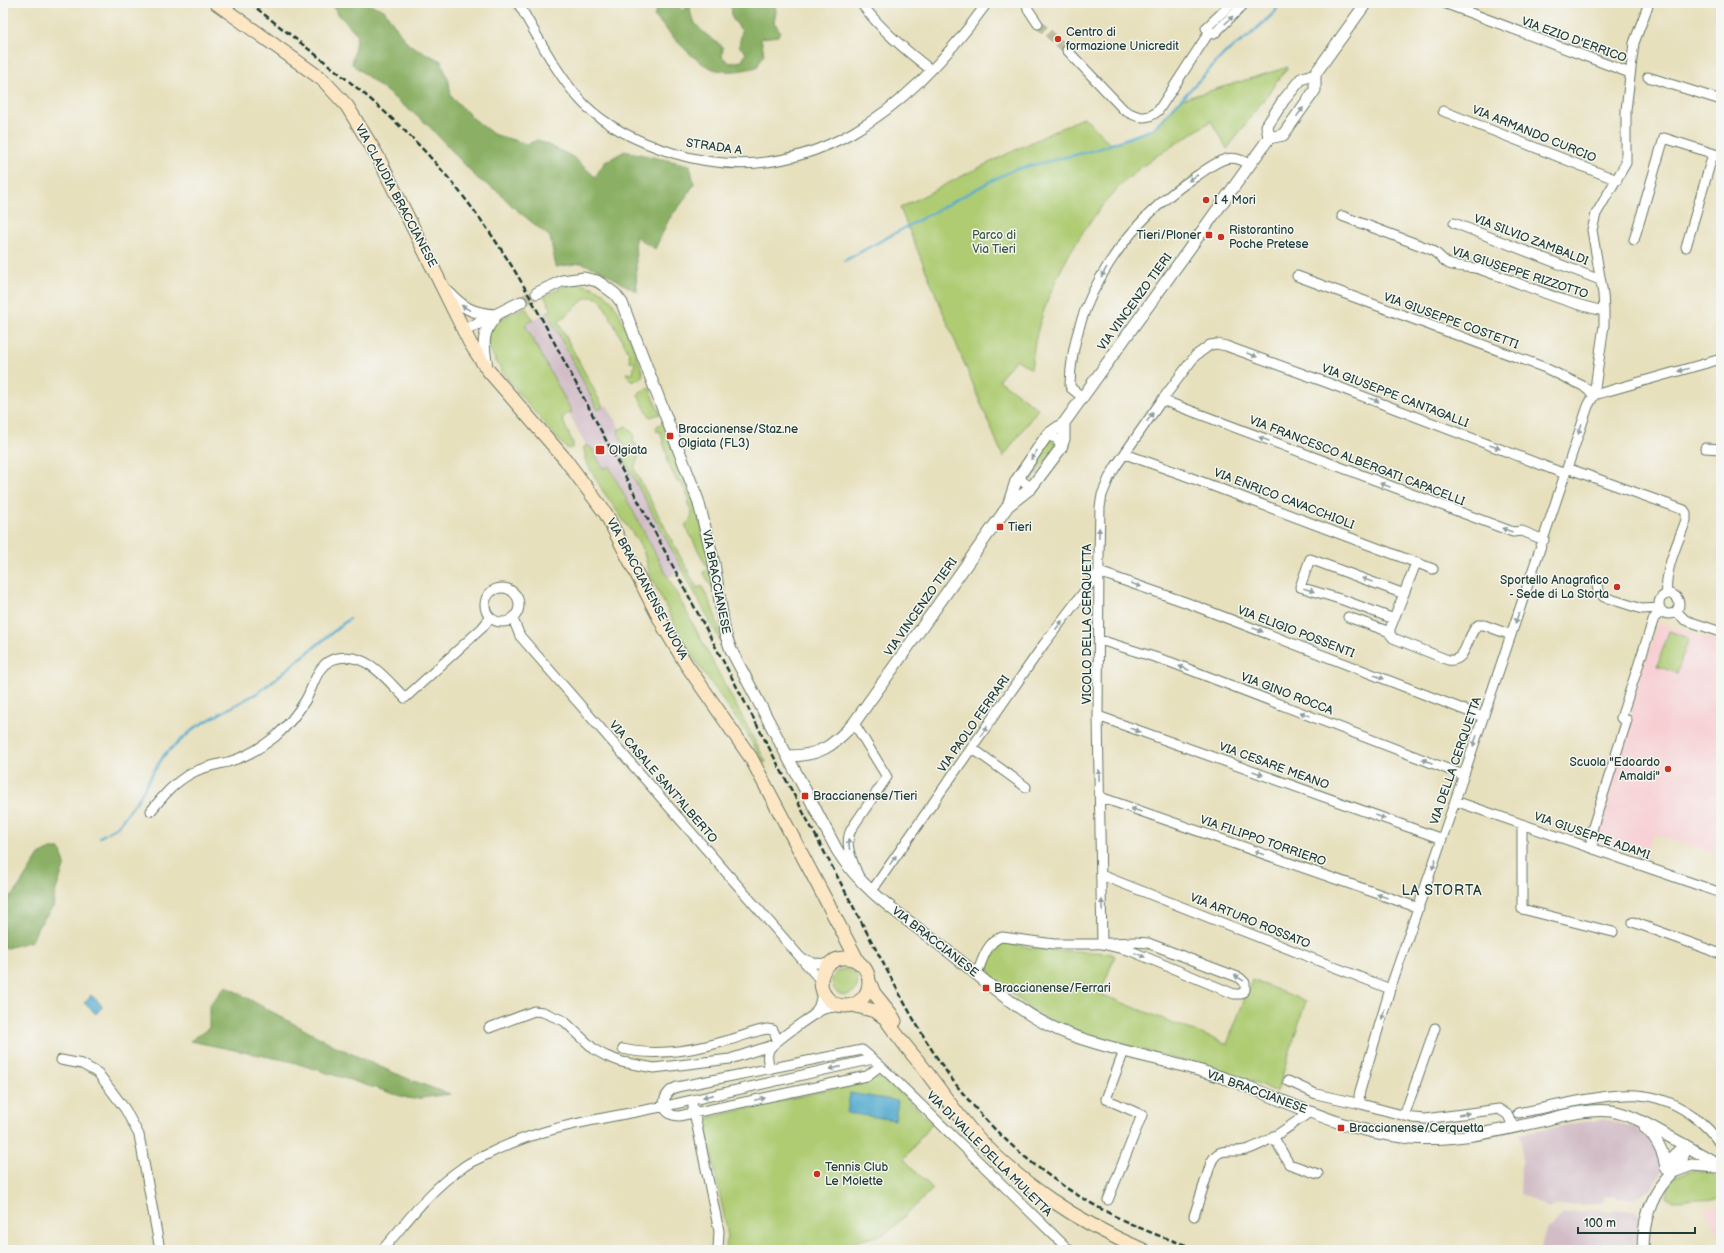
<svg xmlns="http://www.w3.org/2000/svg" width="1724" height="1253" viewBox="0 0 1724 1253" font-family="'Balsamiq Sans',sans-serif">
  <rect width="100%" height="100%" fill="#f6f6f2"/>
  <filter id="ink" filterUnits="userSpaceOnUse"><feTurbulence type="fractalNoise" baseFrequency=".025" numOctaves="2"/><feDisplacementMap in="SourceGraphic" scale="8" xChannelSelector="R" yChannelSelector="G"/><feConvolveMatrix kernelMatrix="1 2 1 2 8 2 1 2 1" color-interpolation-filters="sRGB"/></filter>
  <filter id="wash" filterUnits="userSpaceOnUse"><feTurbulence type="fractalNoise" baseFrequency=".012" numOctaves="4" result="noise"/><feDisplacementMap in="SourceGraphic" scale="16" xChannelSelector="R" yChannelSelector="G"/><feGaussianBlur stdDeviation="0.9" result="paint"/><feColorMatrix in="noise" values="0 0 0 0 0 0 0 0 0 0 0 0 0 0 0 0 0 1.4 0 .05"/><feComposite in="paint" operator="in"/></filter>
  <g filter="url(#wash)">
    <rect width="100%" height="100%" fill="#e7e0bd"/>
    <path fill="#f7cfd3" d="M1658,622L1721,643V828L1712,853L1653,834L1647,854L1623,846L1621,851L1596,842L1595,830L1633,710L1629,709Z
      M1721,1206V1250H1716L1719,1237L1705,1208Z"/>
    <path fill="#d2bdc7" d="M552,310L603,407L607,405L620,429L618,430L619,433L618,434L629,455L623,458L683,570L668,578L610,467L603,470L592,448L587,447L569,414L572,412L525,324Z
      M1603,1120L1634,1127L1650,1138L1663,1162L1661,1172L1650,1191L1643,1195L1632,1199H1617L1615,1196L1605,1197L1601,1204L1555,1205L1549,1208L1520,1194L1522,1140L1519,1134L1589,1121Z
      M1635,1210L1638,1213L1639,1218L1636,1225L1635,1250H1539L1548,1229L1554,1226L1563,1214L1586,1211Z"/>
    <path fill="#afcc73" stroke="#678454" d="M1288,67L1227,149L1211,121C1188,137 1162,151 1140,168C1091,208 1053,272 1037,333C1034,345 1033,358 1031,369L1016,359L999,380L1038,409L1003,457L900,208L974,170L1084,117L1110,144L1153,129L1180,100Z
      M578,284C611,288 618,309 629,336C634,349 639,361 643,374L641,378L632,382L626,373L633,374L635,362L630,361L629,353L601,300L594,297L586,298L558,322L603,407L598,410L547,312L552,310L544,296L563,287Z
      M525,307L533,320L525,325L572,412L564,416L562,419L573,443V447L570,449L565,447C549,428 484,360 488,337C492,321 512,314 525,307Z
      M647,388L650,389L660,414L650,417L638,396L640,392Z
      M663,424L665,426L694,500L707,548L714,591L703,572L708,569L685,525L691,519L692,512L687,502L690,500L680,481L677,482L666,459H668L660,431L657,432L656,428L658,425Z
      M626,426L634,434L633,443L636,444V448L641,449L634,469L697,588L702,586C712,605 719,623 722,644L623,458L629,455L618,434L619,433L618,430Z
      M1050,440H1052L1057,446L1030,481L1027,480L1026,473Z
      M586,445L587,447L589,446L591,449L592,448L603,469L609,466L766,762L764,763L746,733L693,657L678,631L650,575L644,553L637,540L603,491L585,460V453L583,448Z
      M1669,631L1689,638L1677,673L1657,666Z
      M1004,942L1037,949L1109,953L1115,956L1100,994L1227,1044L1252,980L1306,1001L1277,1092L1245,1078L1059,1027L1031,1009L993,978L988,967L990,955L996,947Z
      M832 982a13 13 0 1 1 26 0a13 13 0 1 1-26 0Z
      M877,1078L887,1080L893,1084L932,1123L904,1159L933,1189L887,1233L827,1250H726L727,1230L705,1123L708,1118Z
      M1699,1170L1712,1174L1721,1181V1198L1672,1200L1666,1196C1667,1179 1684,1171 1699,1170Z"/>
    <path fill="#8bb065" stroke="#55764c" d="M332,3H366L384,10L408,44L441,61L449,82L451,96L474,119L493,134L527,144L538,140L573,157L595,177L605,162L625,151L690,165L694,184L682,203L669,219L655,249L635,236L637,292L600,270L581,263L556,267L550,237L512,206L499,192L478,179L428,125L352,64L357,34L337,13Z
      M660,3H673L685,12V3H691C686,24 709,36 723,47L722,57L730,63L742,61L746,53L739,46L742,31L732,18L731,3H775L776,12L774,22L780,31L778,36L761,38L764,54L757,67C745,70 730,73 717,70C695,65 670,33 654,16Z
      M51,849H60L65,864L55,893L53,907L38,927L32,941L3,949V900L14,894L39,855Z
      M226,986C298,1027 371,1068 450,1094L414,1099L407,1098L289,1061L190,1041L209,1028V1005Z"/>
    <path fill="#51a9ce" stroke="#387381" d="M91,995L103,1006L96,1014L84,1003Z
      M850,1093L898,1101L895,1120L847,1113Z"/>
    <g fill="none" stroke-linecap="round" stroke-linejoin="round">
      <path stroke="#51a9ce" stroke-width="2.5" d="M844,261L987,183L1013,170L1095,150L1153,129L1225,53L1249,36L1275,12L1280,3
        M100,837L117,827L139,798L152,774L165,754L196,727L259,692L349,619"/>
    </g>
  </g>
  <g filter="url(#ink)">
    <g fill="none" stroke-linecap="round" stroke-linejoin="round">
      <path stroke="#bfbfa2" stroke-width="9" stroke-dasharray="9 4.5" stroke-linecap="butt" d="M1038,24L1067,50"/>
      <path stroke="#bfbfa2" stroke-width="11" stroke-dasharray="11 5.5" stroke-linecap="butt" d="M521,302L537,293"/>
      <g stroke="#657664" stroke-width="11">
        <path id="minor" d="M518,3C537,35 558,77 584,104C608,128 641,143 673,153C808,195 913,106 987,3
          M861,3C880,29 905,50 931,70
          M1027,3L1028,9L1038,24
          M1232,3L1206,28L1214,34L1245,3
          M1444,3L1630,73
          M1067,50L1124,110C1136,117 1146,121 1158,111L1210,31
          M1648,77L1721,100
          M1443,111L1617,180
          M1342,216L1430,249C1438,253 1442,260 1449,264C1459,268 1470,266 1479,269C1521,283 1561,302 1604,311
          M1454,223L1600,280
          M1634,240L1664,138L1721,156
          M1686,247L1713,154
          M1297,276L1543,367L1583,386L1594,395
          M1594,395L1604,325V311L1603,294L1592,230L1596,214L1626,163V110L1634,43L1649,3
          M1082,397L1071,388L1070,385C1072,298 1128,220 1198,175C1216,163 1229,150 1250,165
          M1162,400L1513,532L1522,531L1544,540
          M1047,435L1057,439L1061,448
          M1705,448L1721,449
          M1125,454L1181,474L1433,569
          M1567,468L1684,510L1686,513V520C1678,543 1664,570 1667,594
          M1020,475L1023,482L1032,487
          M1416,563L1390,629V634L1393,638L1448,660C1468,663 1466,634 1478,625H1484L1511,635
          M1099,572L1185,602L1483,717
          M1597,585L1598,591L1604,597L1642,609L1660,608
          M485 605a17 17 0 1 1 34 0a17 17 0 1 1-34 0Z
          M1659 604a10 10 0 1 1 20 0a10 10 0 1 1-20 0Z
          M1676,611L1685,620L1721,632
          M1348,617L1390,632
          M513,619L520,636L821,981
          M1394,619L1343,600L1300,587L1310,559L1404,594
          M1100,640L1170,662L1463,775
          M1098,716L1442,839
          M854,723L887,777L852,828C843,843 852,860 858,875
          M972,748L1026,787
          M1100,797L1419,908
          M1455,801L1721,893
          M151,811C163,796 174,783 190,774C202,767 215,765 228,762C246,757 261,748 276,736C287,726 297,714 305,701C315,685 316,662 338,658C367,652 387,680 405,698L482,628L490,618
          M1522,825V909L1613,932
          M1594,849L1590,836L1627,720L1621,718L1654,618L1662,611
          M1101,875L1390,989
          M871,892L1044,644L1099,572
          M1633,922L1721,954
          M1102,944L1098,716L1099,556L1100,507L1102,495L1109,478L1116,466L1162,400L1195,356L1210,345L1217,344L1226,346L1328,383L1565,474
          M804,959L814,963L830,964
          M977,974C982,961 987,941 1002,937L1054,944H1091L1135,942L1148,943L1240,978L1245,983V990L1241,994H1234L1131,951L1102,944
          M814,1014L819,1006L823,991
          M489,1028L534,1011L543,1012L564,1021L595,1050L606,1056L622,1062L654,1068L730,1059L773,1045
          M623,1049C657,1057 695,1050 729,1040C741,1037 754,1031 767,1029L773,1030L778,1041
          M61,1060L82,1064L98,1073L125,1109L139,1135L160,1250
          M880,1066L867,1076L679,1116C660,1116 659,1094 677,1087L862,1050C882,1066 899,1084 917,1101L1069,1250
          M770,1069C768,1062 766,1056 769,1050C773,1042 815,1013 824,1009C830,1007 837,1007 843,1006
          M1288,1081L1316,1094L1361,1104
          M693,1107L719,1231L718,1250
          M1518,1113C1538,1109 1558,1105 1578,1101C1621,1093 1653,1088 1692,1115C1704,1124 1714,1133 1721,1146
          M1404,1116L1435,1028
          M1513,1127L1508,1115L1499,1109L1425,1119L1413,1118L1361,1104L1359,1096L1360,1091L1390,989L1455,801L1588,406L1594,395L1721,359
          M1273,1136L1289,1164L1318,1174
          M1108,1200L1142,1115L1106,1099L1124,1051
          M1194,1216L1211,1163C1219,1144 1233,1155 1249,1149C1271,1141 1291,1125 1310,1112
          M382,1250C407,1222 430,1189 462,1168C469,1162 478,1159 486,1155C543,1125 604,1119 666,1106C735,1091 804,1075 873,1059"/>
      </g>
      <g stroke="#657664" stroke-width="13">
        <path id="tertiary" d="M1269,138L1267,126L1283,101L1301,79L1315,74L1366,3
          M446,290C463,308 472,314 497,315
          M537,293L562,281L584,278L597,281L603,285L615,294L622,303L698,500L714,563L725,633L731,650L837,850C864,894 909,920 949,952C989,983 1023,1018 1071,1035C1124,1054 1180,1062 1233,1081C1291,1103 1348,1133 1411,1138C1452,1141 1494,1132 1533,1123C1558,1117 1586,1108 1611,1111C1629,1114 1645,1123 1661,1132C1681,1143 1701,1154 1721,1166
          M463,331L521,302
          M487,368C484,347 480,334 495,317
          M1008,506L1031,488L1061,448L1064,439V423
          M788,756C820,756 833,746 854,723L1008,506L1016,481L1047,435L1064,423L1269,138L1283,135L1315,90V74
          M1645,1127C1657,1139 1664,1152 1666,1169
          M1666,1168L1671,1158L1685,1145
          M1676,1171L1692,1165L1717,1167
          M1643,1250C1643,1226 1649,1200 1665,1181C1678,1165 1682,1169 1685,1145"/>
      </g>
      <g stroke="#657664" stroke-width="15">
        <path id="secondary" d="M216,3L323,80L347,106L378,157L470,343L487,369L565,459L606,514L665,629L686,664L751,758L859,963
          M821 982a24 24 0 1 1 48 0a24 24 0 1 1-48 0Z
          M869,981L874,993L891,1014L895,1021
          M853,1005L875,1011L885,1018C896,1035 909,1050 922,1066C938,1087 953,1109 970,1129C1016,1182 1080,1223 1143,1250"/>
      </g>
      <use href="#minor" stroke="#fff" stroke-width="9"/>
      <use href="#tertiary" stroke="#fff" stroke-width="11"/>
      <use href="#secondary" stroke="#fce6c4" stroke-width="13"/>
      <path stroke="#1f3d34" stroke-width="2.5" stroke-dasharray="6 3" stroke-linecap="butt" d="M250,3C302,45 357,84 405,131C457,182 500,242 535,306L899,993C919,1029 939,1065 966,1097C1026,1171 1111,1225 1203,1250"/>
    </g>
    <defs><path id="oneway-solid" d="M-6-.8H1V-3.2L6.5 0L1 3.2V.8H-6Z"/></defs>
    <g fill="#8f9e9a">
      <use href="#oneway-solid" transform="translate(1229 20) rotate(-45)"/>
      <use href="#oneway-solid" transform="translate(1300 112) rotate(-54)"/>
      <use href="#oneway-solid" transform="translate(1193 178) rotate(147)"/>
      <use href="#oneway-solid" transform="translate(1104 272) rotate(120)"/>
      <use href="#oneway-solid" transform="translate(466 308) rotate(-149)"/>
      <use href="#oneway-solid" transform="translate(1252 355) rotate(20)"/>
      <use href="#oneway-solid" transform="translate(1683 370) rotate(164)"/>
      <use href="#oneway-solid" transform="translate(1374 400) rotate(21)"/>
      <use href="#oneway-solid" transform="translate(1150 417) rotate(-55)"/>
      <use href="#oneway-solid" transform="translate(1580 429) rotate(109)"/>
      <use href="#oneway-solid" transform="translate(1264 439) rotate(-159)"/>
      <use href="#oneway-solid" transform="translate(1495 447) rotate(20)"/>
      <use href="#oneway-solid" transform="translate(1034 455) rotate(124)"/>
      <use href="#oneway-solid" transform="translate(1385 485) rotate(-159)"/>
      <use href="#oneway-solid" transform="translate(1507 530) rotate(-160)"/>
      <use href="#oneway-solid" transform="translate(1099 533) rotate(-88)"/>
      <use href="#oneway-solid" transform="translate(1367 580) rotate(-160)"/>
      <use href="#oneway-solid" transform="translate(1136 585) rotate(19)"/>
      <use href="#oneway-solid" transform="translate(1309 590) rotate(17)"/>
      <use href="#oneway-solid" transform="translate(1517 618) rotate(109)"/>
      <use href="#oneway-solid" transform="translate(1059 625) rotate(-53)"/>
      <use href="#oneway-solid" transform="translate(1258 630) rotate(21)"/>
      <use href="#oneway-solid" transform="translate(1184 668) rotate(-159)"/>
      <use href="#oneway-solid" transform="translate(1379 677) rotate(21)"/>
      <use href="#oneway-solid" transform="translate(1305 714) rotate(-159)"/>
      <use href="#oneway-solid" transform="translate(1135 730) rotate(20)"/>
      <use href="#oneway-solid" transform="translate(984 731) rotate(-55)"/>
      <use href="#oneway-solid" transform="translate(1475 741) rotate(109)"/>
      <use href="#oneway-solid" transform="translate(1427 761) rotate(-159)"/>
      <use href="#oneway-solid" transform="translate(1258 773) rotate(20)"/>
      <use href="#oneway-solid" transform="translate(1099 775) rotate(-91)"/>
      <use href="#oneway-solid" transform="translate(1136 810) rotate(-161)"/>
      <use href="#oneway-solid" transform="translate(1380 817) rotate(20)"/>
      <use href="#oneway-solid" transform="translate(849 844) rotate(-96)"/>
      <use href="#oneway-solid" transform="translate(1259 853) rotate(-161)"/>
      <use href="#oneway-solid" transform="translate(893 860) rotate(-55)"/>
      <use href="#oneway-solid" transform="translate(1434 864) rotate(109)"/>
      <use href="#oneway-solid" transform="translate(1382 896) rotate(-161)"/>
      <use href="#oneway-solid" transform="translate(1102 905) rotate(-91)"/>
      <use href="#oneway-solid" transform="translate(1140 955) rotate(22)"/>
      <use href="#oneway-solid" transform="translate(1239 978) rotate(-148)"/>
      <use href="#oneway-solid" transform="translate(1383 1014) rotate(107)"/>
      <use href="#oneway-solid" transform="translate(835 1068) rotate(167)"/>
      <use href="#oneway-solid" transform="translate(708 1096) rotate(167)"/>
      <use href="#oneway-solid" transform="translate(760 1099) rotate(-12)"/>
      <use href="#oneway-solid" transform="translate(1464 1114) rotate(-10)"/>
    </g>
  </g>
  <g fill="#c8321e" stroke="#f6f6f2" stroke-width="1.5">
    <circle cx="1058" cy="39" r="4"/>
    <circle cx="1206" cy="200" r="4"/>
    <rect x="1205" y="231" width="8" height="8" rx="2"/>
    <circle cx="1221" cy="237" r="4"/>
    <rect x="666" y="432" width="8" height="8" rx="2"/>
    <rect x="595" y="445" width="10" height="10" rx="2"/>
    <rect x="996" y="523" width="8" height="8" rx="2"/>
    <circle cx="1617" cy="587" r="4"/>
    <circle cx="1668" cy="769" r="4"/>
    <rect x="801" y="792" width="8" height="8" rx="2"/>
    <rect x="982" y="984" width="8" height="8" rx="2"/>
    <rect x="1337" y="1124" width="8" height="8" rx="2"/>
    <circle cx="817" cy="1174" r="4"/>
  </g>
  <g text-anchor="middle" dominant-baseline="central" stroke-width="3" stroke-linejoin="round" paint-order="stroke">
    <g font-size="12" fill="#1f3d34" stroke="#f6f6f2" text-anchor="start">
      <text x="1066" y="32">Centro di<tspan x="1066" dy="14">formazione Unicredit</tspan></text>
      <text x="1214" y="200">I 4 Mori</text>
      <text x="1229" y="230">Ristorantino<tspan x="1229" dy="14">Poche Pretese</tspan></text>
      <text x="1201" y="235" text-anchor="end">Tieri/Ploner</text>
      <text x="678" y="429">Braccianense/Staz.ne<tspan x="678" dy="14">Olgiata (FL3)</tspan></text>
      <text x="609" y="450">Olgiata</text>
      <text x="1008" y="527">Tieri</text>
      <text x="1609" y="580" text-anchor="end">Sportello Anagrafico<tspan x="1609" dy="14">- Sede di La Storta</tspan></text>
      <text x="1660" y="762" text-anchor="end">Scuola "Edoardo<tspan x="1660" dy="14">Amaldi"</tspan></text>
      <text x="813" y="796">Braccianense/Tieri</text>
      <text x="994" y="988">Braccianense/Ferrari</text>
      <text x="1349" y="1128">Braccianense/Cerquetta</text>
      <text x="825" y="1167">Tennis Club<tspan x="825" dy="14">Le Molette</tspan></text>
    </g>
    <g font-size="12" fill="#1f3d34" stroke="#f6f6f2">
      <text transform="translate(1574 40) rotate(20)">VIA EZIO D'ERRICO</text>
      <text transform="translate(1534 134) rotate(22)">VIA ARMANDO CURCIO</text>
      <text transform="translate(714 147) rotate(8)">STRADA A</text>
      <text transform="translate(396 196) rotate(62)">VIA CLAUDIA BRACCIANESE</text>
      <text transform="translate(1531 240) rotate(21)">VIA SILVIO ZAMBALDI</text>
      <text transform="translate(1520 273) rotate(18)">VIA GIUSEPPE RIZZOTTO</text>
      <text transform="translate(1135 302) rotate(-54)">VIA VINCENZO TIERI</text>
      <text transform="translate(1451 321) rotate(20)">VIA GIUSEPPE COSTETTI</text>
      <text transform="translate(1395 396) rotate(21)">VIA GIUSEPPE CANTAGALLI</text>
      <text transform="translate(1357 461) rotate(21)">VIA FRANCESCO ALBERGATI CAPACELLI</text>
      <text transform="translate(1284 499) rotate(21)">VIA ENRICO CAVACCHIOLI</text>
      <text transform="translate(716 582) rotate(79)">VIA BRACCIANESE</text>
      <text transform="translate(647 589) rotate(62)">VIA BRACCIANENSE NUOVA</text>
      <text transform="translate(921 607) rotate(-55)">VIA VINCENZO TIERI</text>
      <text transform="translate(1087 624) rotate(-90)">VICOLO DELLA CERQUETTA</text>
      <text transform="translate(1296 632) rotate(21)">VIA ELIGIO POSSENTI</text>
      <text transform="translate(1287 694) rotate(21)">VIA GINO ROCCA</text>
      <text transform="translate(974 724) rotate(-55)">VIA PAOLO FERRARI</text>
      <text transform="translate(1456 761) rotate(-71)">VIA DELLA CERQUETTA</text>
      <text transform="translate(1274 766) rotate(20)">VIA CESARE MEANO</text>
      <text transform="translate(663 782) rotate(49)">VIA CASALE SANT'ALBERTO</text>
      <text transform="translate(1592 836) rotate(19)">VIA GIUSEPPE ADAMI</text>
      <text transform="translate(1263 841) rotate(19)">VIA FILIPPO TORRIERO</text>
      <text transform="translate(1250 921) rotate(22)">VIA ARTURO ROSSATO</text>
      <text transform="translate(935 942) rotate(38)">VIA BRACCIANESE</text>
      <text transform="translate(1257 1092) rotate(20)">VIA BRACCIANESE</text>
      <text transform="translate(989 1154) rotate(45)">VIA DI VALLE DELLA MULETTA</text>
    </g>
    <g font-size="12" fill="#3c5a41" stroke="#f6f6f2">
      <text x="994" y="235">Parco di<tspan x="994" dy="14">Via Tieri</tspan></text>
    </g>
    <g font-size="14" letter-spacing="1" fill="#1f3d34" stroke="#f6f6f2">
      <text x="1442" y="890">LA STORTA</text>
    </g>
  </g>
  <rect width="1724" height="1253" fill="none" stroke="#f6f6f2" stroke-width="16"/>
  <path d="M1578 1227v6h117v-6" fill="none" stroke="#1f3d34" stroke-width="2"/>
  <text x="1584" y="1227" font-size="12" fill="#1f3d34" stroke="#f6f6f2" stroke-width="3" paint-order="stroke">100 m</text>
</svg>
